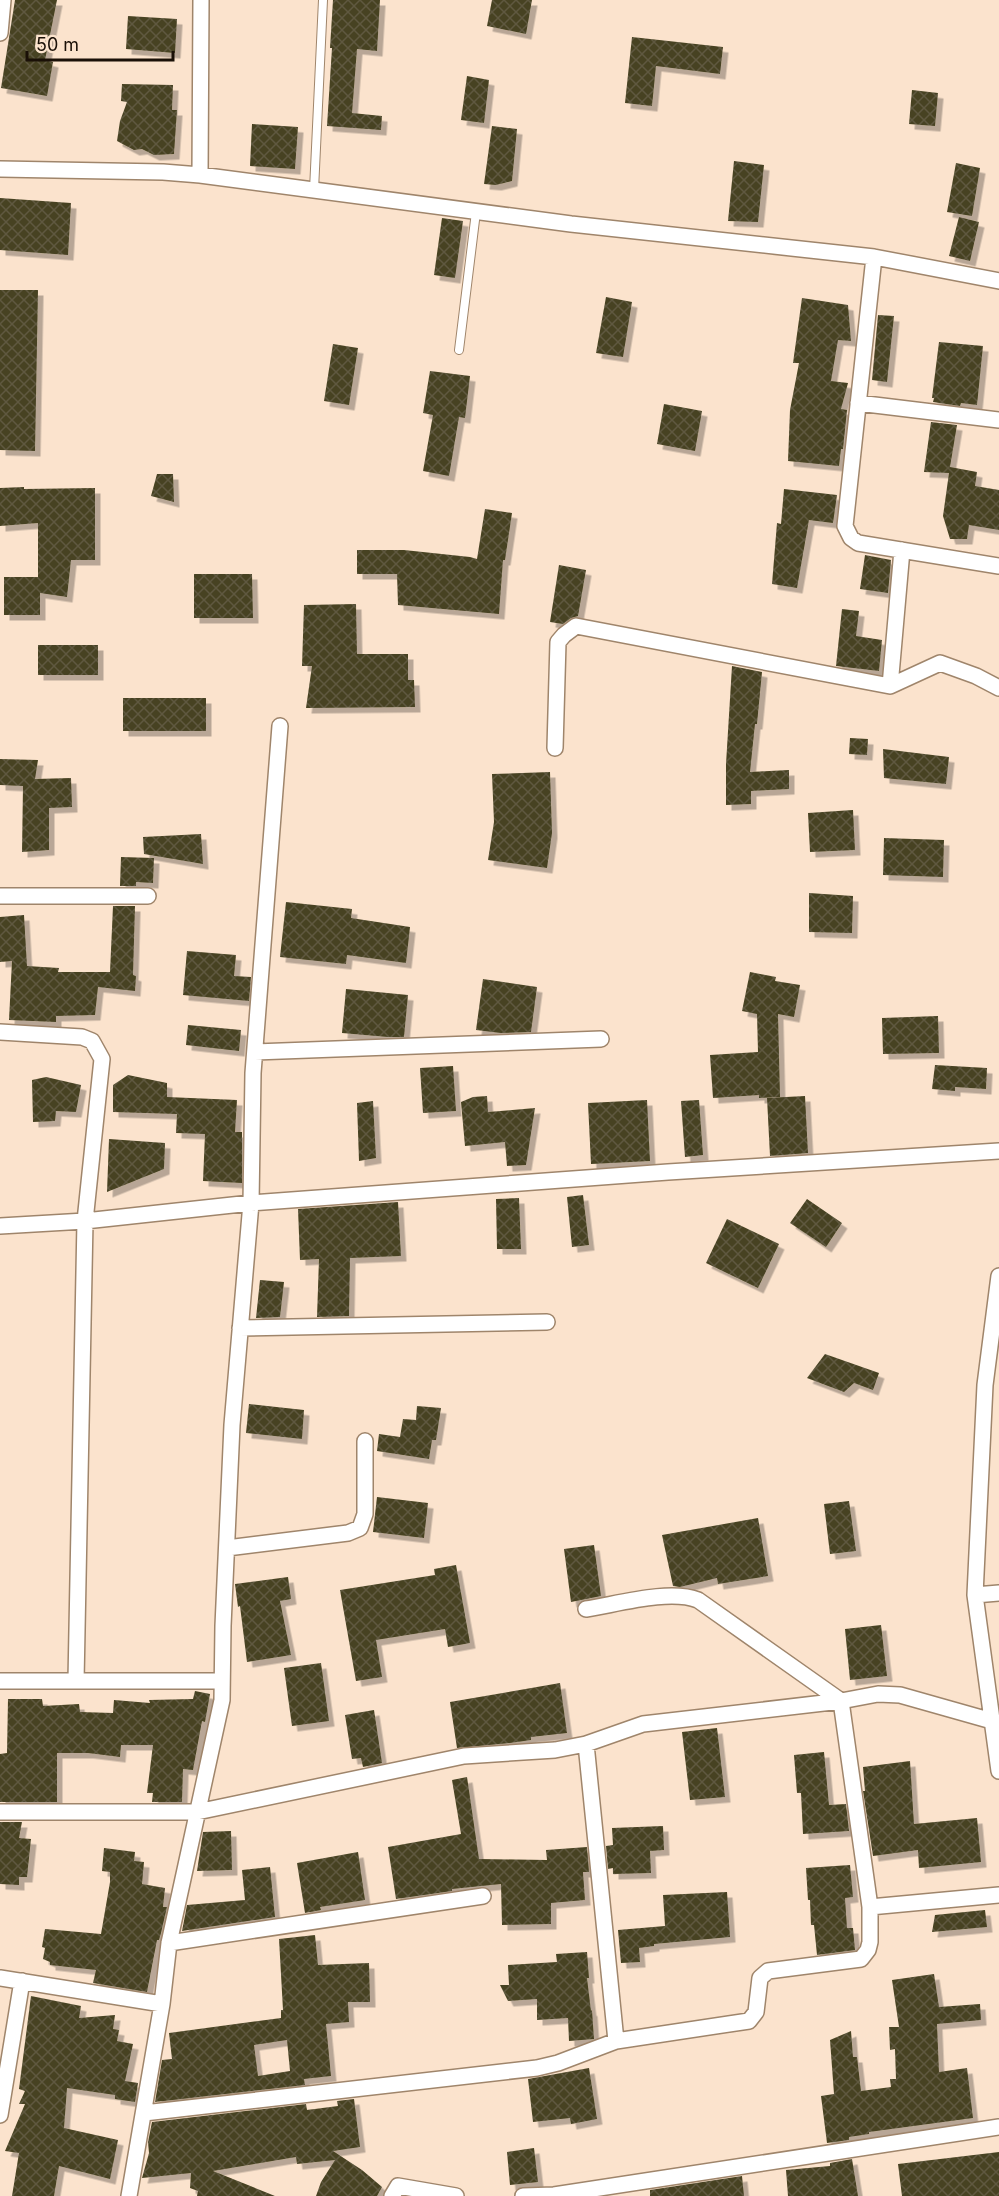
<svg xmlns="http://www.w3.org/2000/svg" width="999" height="2196" viewBox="0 0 999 2196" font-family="Inter,sans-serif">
  <defs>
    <pattern id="building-cross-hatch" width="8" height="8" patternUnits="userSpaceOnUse" patternTransform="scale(1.5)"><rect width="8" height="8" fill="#474222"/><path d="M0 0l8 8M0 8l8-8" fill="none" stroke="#5e593f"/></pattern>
    <filter id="shadow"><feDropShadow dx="5.5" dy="5.5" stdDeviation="0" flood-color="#0004"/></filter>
  </defs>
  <rect width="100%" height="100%" fill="#fbe3cd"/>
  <path fill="url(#building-cross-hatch)" fill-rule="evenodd" filter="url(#shadow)" d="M15,0H57L45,60L53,62L47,96L1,88Z
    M333,0H380L377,51L357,49L352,113L382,116L381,130L327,126L332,48H330Z
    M492,0H532L526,34L487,26Z
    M128,16L177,19L175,53L126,49Z
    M632,37L723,47L720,74L656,66L652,106L625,103Z
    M467,76L489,80L484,123L461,120Z
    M122,84L173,85L172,110H177L174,154L154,155L142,149L134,150L117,141L120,121L127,102L121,101Z
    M912,90L938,93L935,126L909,124Z
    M252,124L298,127L295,169L250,166Z
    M492,126L517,129L512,181L496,185L484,184Z
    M734,161L764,165L758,222L728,221Z
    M956,163L980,168L972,216L947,212Z
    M0,198L71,203L68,255L0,250Z
    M959,217L979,222L970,261L949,256Z
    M442,218L463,221L455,278L434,275Z
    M0,290H38L35,451L0,450Z
    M606,297L632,302L623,357L596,353Z
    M802,298L848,305L851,341L838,340L831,381L848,383L841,409L847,410L843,449H841L839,466L788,461L790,410L799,363H793Z
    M878,315L894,316L887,382L872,380Z
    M939,342L983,346L977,405L961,403L960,406L933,402L934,398H932Z
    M333,344L358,348L349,405L324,401Z
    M430,371L470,376L465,418L459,417L449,476L423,471L433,415L423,413Z
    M664,404L702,411L695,451L657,444Z
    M931,422L957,425L950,467L977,472L975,486L999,490V530L969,525L967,539H950L943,516L949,473L924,472Z
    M157,474H173L174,502L151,496Z
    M24,487V489L95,488V560H71L67,597L40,593V615H4V577H38V523L0,526V488Z
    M784,489L837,495L833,523L809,520L797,588L772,584L777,523L781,524Z
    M485,509L512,513L505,560H503L499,614L398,605L397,574H357V550H404L470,557L477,559Z
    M865,555L891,560L888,593L860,589Z
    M559,565L586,570L578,616L571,618L563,624L550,622Z
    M194,574H252L253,618H194Z
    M356,604L357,654H408V680H414L415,707L306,708L312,666H302L304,605Z
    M842,609L859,611L856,636L882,640L879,671L836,666Z
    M38,645H98V675H38Z
    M732,666L762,672L757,724H755L750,772L789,770V789L751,791V804L726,805V764Z
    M123,698H206V731H123Z
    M850,738L868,739L867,755L849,754Z
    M883,749L949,757L946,784L884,778Z
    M0,759L38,760L35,779L71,778L72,807L49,808V850L22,852L23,786L0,785Z
    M550,772L552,833L547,868L488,860L494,822L492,774Z
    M853,810L855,850L810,852L808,813Z
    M201,834L203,864L144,854L143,837Z
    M884,838L944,840L943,877L883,875Z
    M121,857L154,858L153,883L136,882V886H120Z
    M809,893L853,896L852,933L809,932Z
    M286,902L352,909L351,918L410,927L406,963L347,955L346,964L280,957Z
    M113,906H135L133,975L136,976L135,991L98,987L95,1015L56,1016V1022L9,1020L12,961L0,962V917L24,915L27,966L59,968L58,972H110Z
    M187,951L236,955L234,976L251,977L249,1001L183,995Z
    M750,972L776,977L775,981L800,985L794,1017L778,1014L780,1097L759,1098V1095L713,1098L710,1055L758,1052L757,1014L742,1011Z
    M483,979L537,987L531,1032L501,1033L476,1030Z
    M346,989L408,995L404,1037H388L342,1033Z
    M938,1016L939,1053L883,1054L882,1018Z
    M188,1025L241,1030L239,1051L186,1045Z
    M935,1065L987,1068L986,1089L955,1087V1091L932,1089Z
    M453,1066L456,1111L423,1113L420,1068Z
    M128,1075L167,1083V1097L237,1100L235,1132H242V1183L203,1181L205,1134L176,1133L177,1114L113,1112V1085Z
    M46,1077L81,1085L76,1112L56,1111L55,1121L33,1122L32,1080Z
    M487,1096L488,1112L535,1108L526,1165L507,1166L505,1142L465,1146L461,1102L473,1097Z
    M805,1096L808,1153L770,1156L767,1098Z
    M647,1100L650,1161L591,1164L588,1103Z
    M699,1100L703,1155L685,1157L681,1101Z
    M373,1101L376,1158L359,1161L357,1103Z
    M109,1139L165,1143L164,1169L107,1192Z
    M583,1195L589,1245L572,1247L567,1197Z
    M519,1198L521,1249H497L496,1199Z
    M807,1199L842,1223L826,1247L790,1223Z
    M398,1202L401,1256L350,1258L349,1316L317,1317L319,1259L300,1260L298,1209Z
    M727,1219L779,1244L758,1288L706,1263Z
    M260,1280L284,1282L280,1317L256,1318Z
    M825,1354L879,1373L873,1390L854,1383L844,1392L807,1378Z
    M249,1404L304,1410L302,1439L246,1433Z
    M417,1406L441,1408L436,1440H432L429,1459L377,1451L379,1434L400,1437L403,1419L416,1420Z
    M377,1497L428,1503L424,1538L373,1532Z
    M849,1501L856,1551L830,1554L824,1504Z
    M758,1518L768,1576L718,1584L717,1578L680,1587L673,1586L662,1535Z
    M594,1545L601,1596L571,1602L564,1549Z
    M456,1565L470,1643L448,1647L445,1629L376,1640L382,1677L356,1681L340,1590L435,1575L434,1569Z
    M288,1577L291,1599L280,1601L291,1655L247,1662L240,1606L238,1607L235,1584Z
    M881,1625L887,1676L850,1680L845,1629Z
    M321,1663L329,1721L292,1726L284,1668Z
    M560,1683L567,1733L531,1737V1740L510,1743L457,1748L450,1702Z
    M195,1691L210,1694L205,1722L202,1721L193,1770L183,1769L182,1802H152L153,1793H147L153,1745H121L120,1757L88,1753H57V1802H0V1754L7,1753L8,1699H42L43,1706L79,1704L80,1712L113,1713L114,1700L150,1703L149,1700L193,1699Z
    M374,1710L382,1763L363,1767L361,1758L352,1759L345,1715Z
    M717,1728L725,1797L690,1800L682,1732Z
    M824,1752L829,1805L846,1804L849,1831L803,1834L801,1793H797L794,1755Z
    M910,1761L914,1824L977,1818L981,1862L919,1868L918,1850L873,1856L863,1791H865L863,1767Z
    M467,1777L479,1859L547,1860L546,1850L587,1847L589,1872H583L585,1900L551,1903V1924L502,1925L501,1884L452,1889V1891L396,1899L388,1847L461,1834L452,1780Z
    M0,1822H22L19,1838L31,1839L27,1877H19V1885L0,1884Z
    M663,1826L664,1850L650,1851L651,1873L613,1874V1868L608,1869L606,1846L613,1845L612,1828Z
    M231,1831L232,1870L197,1871L203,1832Z
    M104,1848L135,1852L134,1861L144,1862L142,1884L165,1888L163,1907H167L161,1933L159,1940H157L147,1992L93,1983L96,1970L50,1965V1962L43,1959L45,1948L42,1947L45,1929L101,1934L110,1882V1872L102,1871Z
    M358,1852L365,1900L320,1907L321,1910L305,1913L297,1863Z
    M850,1865L853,1897L845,1898L847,1928H853L855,1950L817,1955L814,1925H811L810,1900H808L806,1868Z
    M270,1867L275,1917L182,1931L187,1905L245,1900L242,1870Z
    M727,1892L730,1937L654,1944V1946L639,1948L640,1962L621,1963L618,1930L665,1926L663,1895Z
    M985,1910L987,1927L932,1932L935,1915Z
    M315,1935L318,1965L369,1963L370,2002H348L349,2022L326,2024L331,2076L304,2079L305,2085L155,2102L162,2060L172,2059L169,2033L281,2018V2010H283L279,1939ZM287,2040L290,2071L258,2076L254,2045Z
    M587,1952L589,1978H587L591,2011L592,2010L594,2039L569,2041L568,2018L537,2020V1999L508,2001L500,1985H509L508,1965L557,1962L556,1954Z
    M934,1974L939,2007L980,2004L981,2020L937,2024L939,2072L967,2068L973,2118L869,2132V2134L849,2137V2140L827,2143L821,2096L834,2094L830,2040L851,2031L853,2057H857L861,2091L891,2087L890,2079H896L895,2049L890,2050L889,2027H899L892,1980Z
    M31,1996L81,2006L79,2018L115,2015L113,2029L119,2030L117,2041L133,2044L125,2081L138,2083L135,2102L115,2099V2095L67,2088L64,2128L118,2140L110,2179L59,2166L54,2196H12L19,2153L5,2151L25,2104H19L25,2091L19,2089Z
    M589,2068L597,2119L571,2124L570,2118L533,2122L528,2079Z
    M354,2099L360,2147L333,2151L362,2170L382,2187L377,2196H316L321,2182L335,2160L297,2164L296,2157L213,2171L275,2196H197L198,2191L190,2188L191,2173L142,2178L149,2153L148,2142L152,2122L306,2104L307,2110L338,2106L337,2101Z
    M534,2148L538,2182L510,2185L507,2152Z
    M999,2152V2196H902L898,2164Z
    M852,2159L858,2196H788L786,2170L830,2166V2163Z
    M742,2176L744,2196H650V2190Z"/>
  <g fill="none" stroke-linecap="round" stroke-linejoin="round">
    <g stroke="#9f856b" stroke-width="10">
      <path id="lane" d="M314,190L323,0
        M459,350L476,212"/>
    </g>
    <g stroke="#9f856b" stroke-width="18">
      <path id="street" d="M0,33L3,0
        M0,169L163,172L200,175L571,224L874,257L999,281
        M200,175L201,0
        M874,257L845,526L851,538L858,543L999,566
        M858,403L999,420
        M890,686L902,550
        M555,748L558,642L564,635L576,626L890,686L940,663L976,676L999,688
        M0,896H148
        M0,1032L82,1037L92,1041L102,1059L85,1221L76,1681
        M255,1052L601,1039
        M0,1226L85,1221L251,1203L668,1172L999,1151
        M999,1276L985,1385L975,1595L999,1771
        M240,1328L547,1322
        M227,1548L348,1533L360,1528L365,1514V1441
        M975,1595L999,1593
        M0,1681H222
        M586,1744L616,2041
        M0,1812H197L464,1756L555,1750L586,1744L643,1724L841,1701L878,1694L900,1695L992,1721
        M870,1907L999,1895
        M169,1943L483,1896
        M0,1978L162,2004
        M144,2113L537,2068L558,2063L616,2041L749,2021L756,2012L760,1978L768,1971L861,1959L868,1950L870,1942V1907L841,1701L698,1600C669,1589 618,1604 586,1609
        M0,2115L22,1981
        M129,2196L162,2004L169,1943L222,1700L223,1626L232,1425L251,1203L253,1073L280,726
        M392,2196L398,2186L456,2196
        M523,2196L554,2195L999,2127"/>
    </g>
    <use href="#lane" stroke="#fff" stroke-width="8"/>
    <use href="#street" stroke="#fff" stroke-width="15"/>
  </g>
  <path d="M27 51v9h146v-9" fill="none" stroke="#1a1007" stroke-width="3"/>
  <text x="36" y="51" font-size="18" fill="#1a1007" stroke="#fbe3cd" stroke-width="4.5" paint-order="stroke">50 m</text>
</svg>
